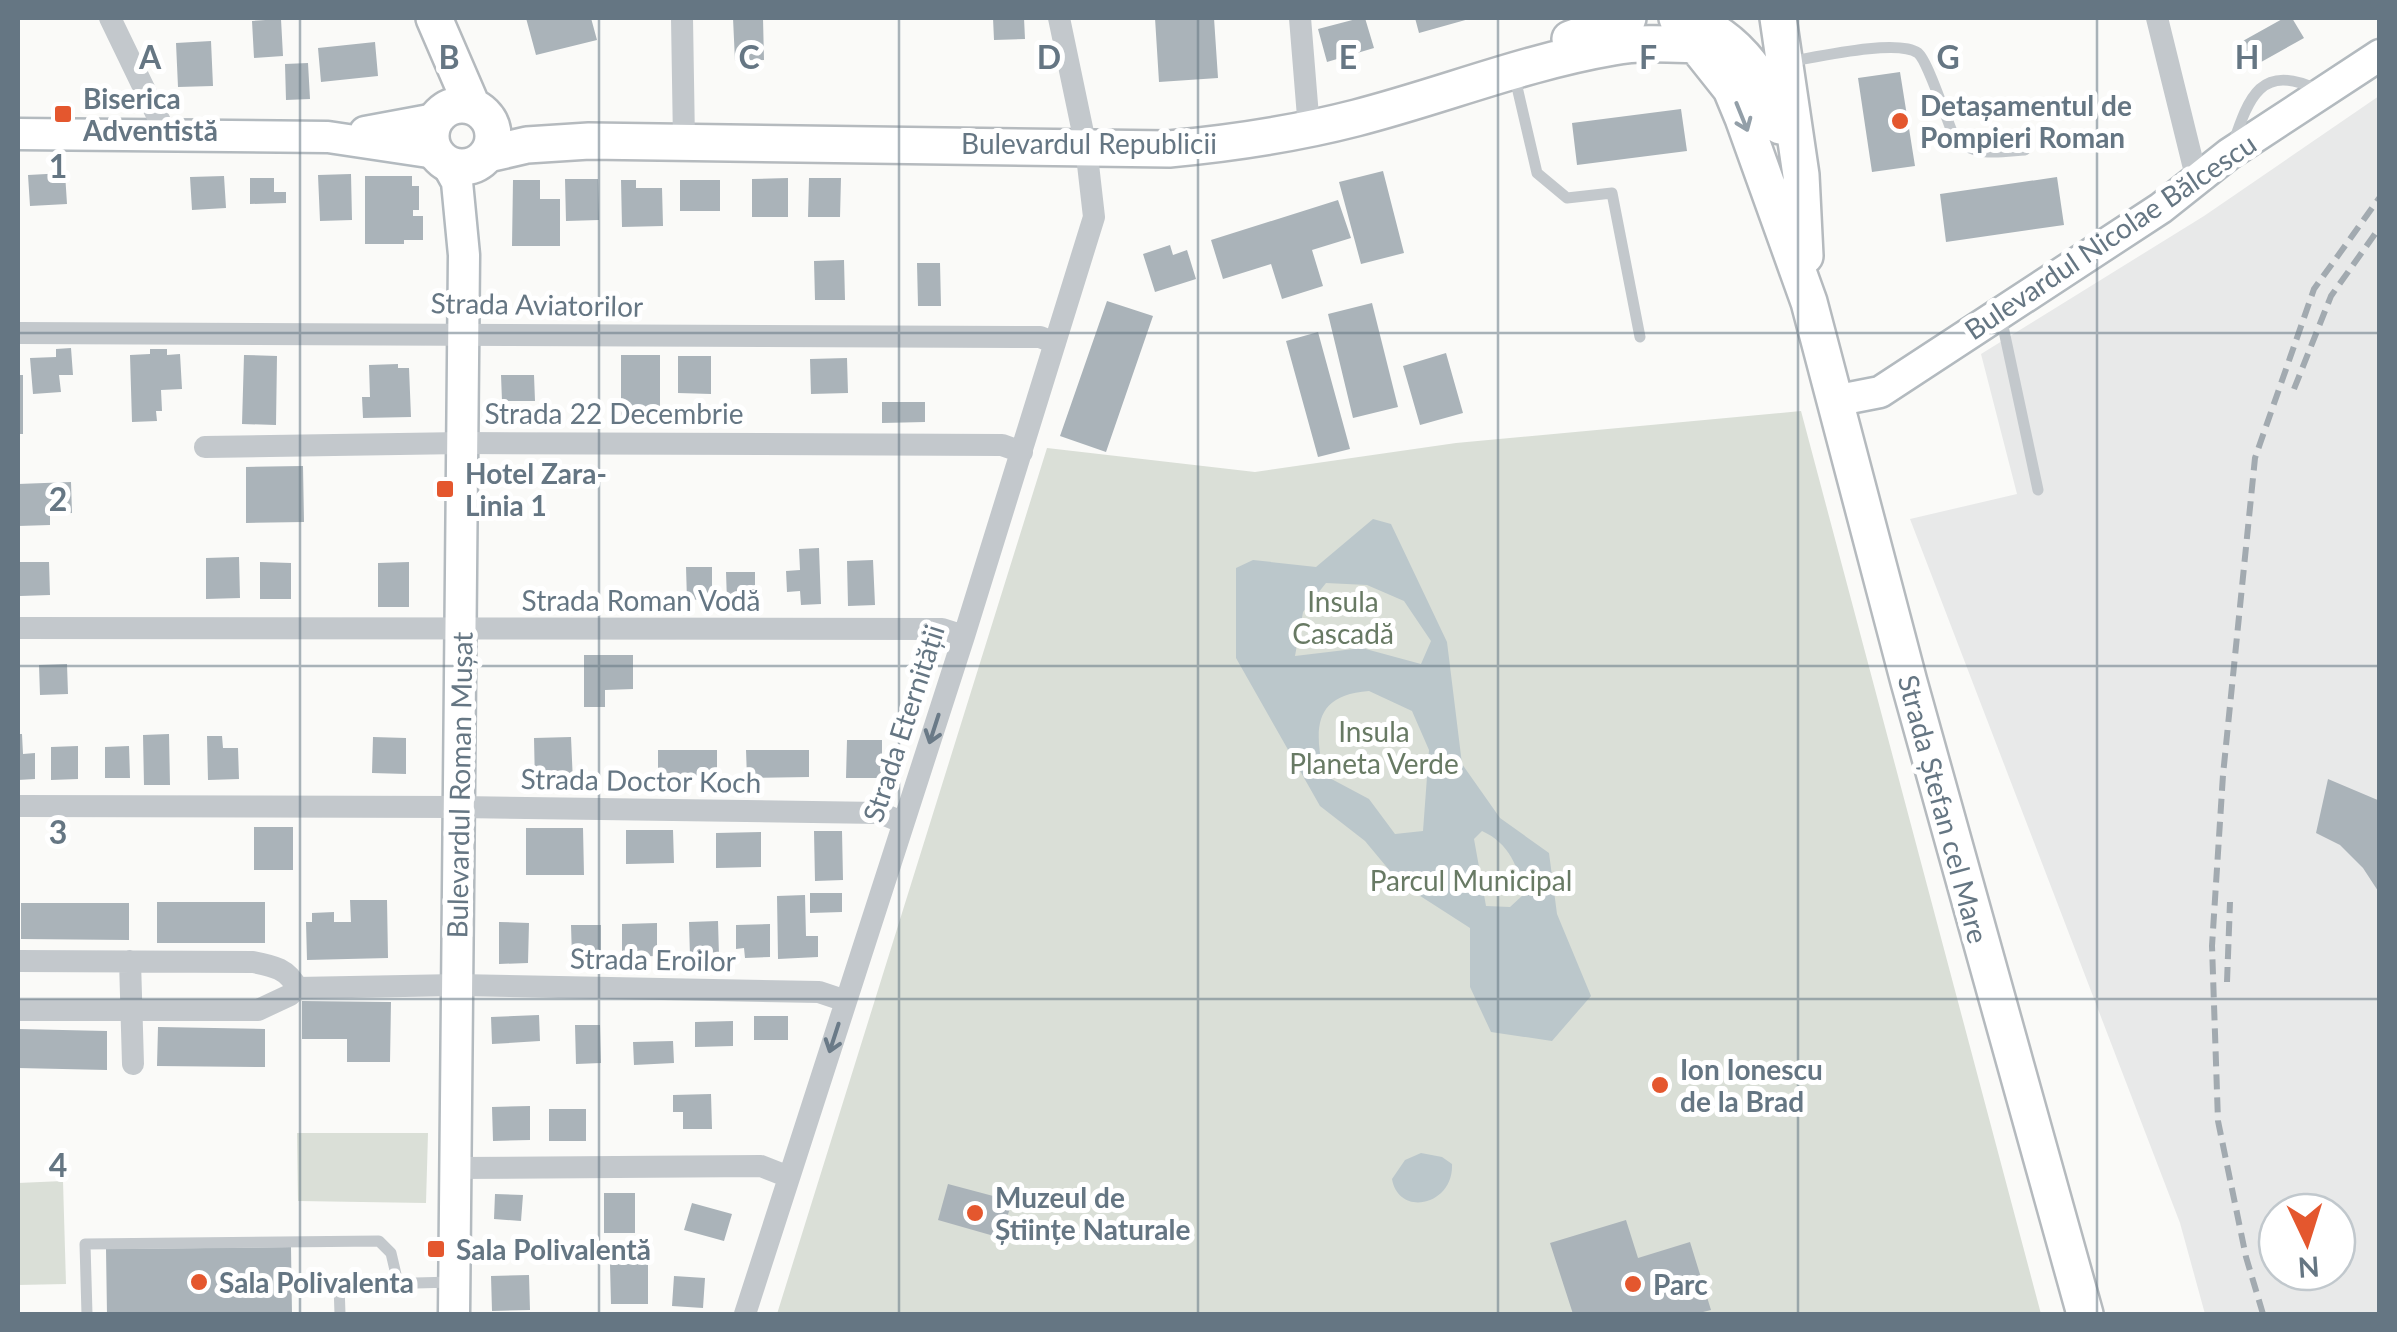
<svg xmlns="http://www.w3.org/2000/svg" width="2397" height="1332" viewBox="0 0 2397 1332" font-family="Lato,sans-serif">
  <rect width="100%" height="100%" fill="#fafaf8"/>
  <path fill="#e8e9e9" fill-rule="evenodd" d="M2379,96V1314H2205L2180,1223L1910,519L2017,494L1981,354L2204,216ZM2277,1212H2337V1272H2277Z"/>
  <path fill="#dadfd7" d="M1801,411L2041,1314H777L1047,448L1255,472L1456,443Z
    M297,1133H428L426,1203L298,1201Z
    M63,1181L66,1284L18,1285V1183Z"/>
  <path fill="#bbc7cb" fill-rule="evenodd" d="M1373,519L1391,524L1447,642L1462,764L1500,818L1549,853L1557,914L1591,996L1552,1041L1491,1032L1470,987V928L1400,883L1365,841L1320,806L1236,658V568L1253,560L1316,567ZM1326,583L1367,585L1404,601L1431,641L1421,664L1362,648L1295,656L1303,612ZM1369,691L1412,711L1429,750L1423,831L1395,834L1369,799L1324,775C1314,729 1313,695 1369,691ZM1482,831C1509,843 1519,867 1523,895L1510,907L1486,906L1474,839Z
    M1421,1153L1442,1157L1452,1164C1454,1205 1399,1218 1392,1179L1405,1160Z"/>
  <path fill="#aab3b9" d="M526,18H591L597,40L536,55Z
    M733,18H763L764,60L735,61Z
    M993,18H1024L1025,39L994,40Z
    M1155,18H1214L1218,78L1159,82Z
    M1360,18H1365L1374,48L1327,62L1318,29Z
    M1415,18H1469V19L1419,33Z
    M2284,18H2292L2304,38L2254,66L2241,42Z
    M281,19L283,56L254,58L252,21Z
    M211,41L213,86L178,87L176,43Z
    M375,42L378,76L321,82L318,48Z
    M308,63L310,99L286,100L285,64Z
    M1900,72L1915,166L1872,172L1858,78Z
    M1681,109L1687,151L1577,165L1572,123Z
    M1383,171L1404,253L1361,264L1339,182Z
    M65,173L67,204L30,206L28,175Z
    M351,174L352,220L320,221L318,175Z
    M224,176L226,208L192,210L190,177Z
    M365,176H412V186H419V210H413V216H423V240H404V244H365Z
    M2057,177L2064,225L1946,242L1940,194Z
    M250,178H274V192H286V203L250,204Z
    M788,178V217H752V179Z
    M809,178H841L840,217H808Z
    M565,179H598L599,220L566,221Z
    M513,180H540V199H560V246H512Z
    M621,180H636V188H662L663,226L622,227Z
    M680,180H720V211H680Z
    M1338,200L1351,238L1312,250L1323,286L1282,299L1271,264L1223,279L1211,240Z
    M1170,245L1173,255L1187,250L1196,279L1155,292L1143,254Z
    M844,260L845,300H815L814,261Z
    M917,263H940L941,306H918Z
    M1107,301L1153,316L1106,452L1060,436Z
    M1372,303L1398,407L1353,418L1328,314Z
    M1318,332L1350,449L1318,457L1286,341Z
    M71,348L73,375H59L61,392L33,394L30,358L56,357V349Z
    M150,349H167V355L180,354L182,389L161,390L162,411H156L157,421L132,422L130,355L150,354Z
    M1446,353L1463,413L1420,425L1403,366Z
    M244,355L277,356L276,425L242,424Z
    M621,355H660V422H621Z
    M678,356H711V394L678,393Z
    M847,358L848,393L811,394L810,359Z
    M398,364V368H409L411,417L363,418L362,397H370L369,365Z
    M18,375H23V434H18Z
    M501,375H534L535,401H502Z
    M882,402H925V422L882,423Z
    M303,466L304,522L246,523V467Z
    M71,482L72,513L50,514V525L18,526V484Z
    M819,548L821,604L801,605L800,591L787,592L786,571L800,570L799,549Z
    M239,557L240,598L206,599V558Z
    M873,560L875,605L848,606L847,561Z
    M20,562H49L50,595L20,596Z
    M260,562L291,563V599H260Z
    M409,562V607H378V563Z
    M686,567H712V599L687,600Z
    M726,572H755V600L727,601Z
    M584,655H633V689L605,690V707H584Z
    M67,664L68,694L40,695L39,665Z
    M18,734H22L23,754L35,753V779L18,780Z
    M169,734L170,785H144L143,735Z
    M207,736H222L223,748H238L239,779L208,780Z
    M373,737L406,738V774L372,773Z
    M571,737L573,783L535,784L534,738Z
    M847,740H882V778H846Z
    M78,746V779L51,780V747Z
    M129,746L130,778H105V747Z
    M658,750H717V777L658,778Z
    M746,750H809V777L747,778Z
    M2328,779L2380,801V894L2363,868L2340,845L2316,833Z
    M254,827H293V870H254Z
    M526,828H583L584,875H526Z
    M626,830H673L674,863L626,864Z
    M814,831H842L843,880L815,881Z
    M761,832V867L716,868V833Z
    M810,893H842V912L810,913Z
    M805,895L806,936H818V957L778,959L777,896Z
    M350,900H387L388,958L307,960L306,922H312V913L334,912V922H351Z
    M157,902H265V943H157Z
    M21,903H129V940L21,939Z
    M718,921L719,956L690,957L689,922Z
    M499,922L529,923L528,963L499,964Z
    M657,923V956L622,957V924Z
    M770,924V957L745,958L744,948L736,949V925Z
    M571,925H601V956L572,957Z
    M302,1001L391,1002L390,1062H347V1039H302Z
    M539,1015L540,1041L492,1044L491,1017Z
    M754,1016H788V1040H754Z
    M733,1021V1046L695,1047V1022Z
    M575,1025H600L601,1063L576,1064Z
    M158,1027L265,1029V1067L157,1066Z
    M18,1029L107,1031V1070L18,1068Z
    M673,1041L674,1063L634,1065L633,1042Z
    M711,1094L712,1129H683V1112H673V1095Z
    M530,1106V1140L493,1141L492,1107Z
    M549,1109H586V1141H549Z
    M948,1184L1012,1201L1001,1238L938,1220Z
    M604,1193H635V1233H604Z
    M495,1194L523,1195L521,1221L494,1219Z
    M692,1203L732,1214L724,1241L684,1230Z
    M1626,1220L1638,1258L1690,1242L1711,1310L1695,1314H1573L1550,1243Z
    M291,1247L292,1314H107L106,1249Z
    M648,1263V1304H611L610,1264Z
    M529,1275L530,1310L492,1311L491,1276Z
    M674,1276L705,1278L703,1308L672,1306Z"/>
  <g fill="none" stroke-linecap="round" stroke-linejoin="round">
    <g stroke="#b3babf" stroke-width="35">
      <path id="secondary" d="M365,132L435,119
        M18,134L328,137L435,153
        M447,164L457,182L464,255L454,1314
        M1834,401L1880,392L2161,208L2229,154L2380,55"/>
    </g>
    <g stroke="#b5babe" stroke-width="40">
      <path id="primary" d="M434,18L472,106
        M1677,18C1730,27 1767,76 1780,126
        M1778,18L1801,175L1805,256
        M1570,39L1628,18
        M431 136a31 31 0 1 1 62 0a31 31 0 1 1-62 0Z
        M488,154L527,145L589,141L1169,149C1233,143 1294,134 1356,118C1442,96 1525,62 1613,47C1640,42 1669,44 1696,45L1731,89L1743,118L1809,302L1909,682L2085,1314"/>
    </g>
    <path stroke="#c3c8cc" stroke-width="11" d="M1787,62C1813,58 1897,38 1918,53C1928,61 1948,124 1955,139C1976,157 1998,152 2025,150
      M1514,74L1537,173L1567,198L1612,193L1640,337
      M2233,144C2249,97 2261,62 2318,90
      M2001,317L2038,490
      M339,1285L340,1314
      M303,1286L453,1282
      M87,1314L85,1244L379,1241L391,1253L398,1283"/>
    <path stroke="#c3c8cc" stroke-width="22" d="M110,18L167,136
      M682,18L684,142
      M1300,18L1309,129
      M2157,18L2193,164L2200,176
      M18,333L1040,337L1055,343
      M205,447L463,443L1002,445L1022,452
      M18,628L942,629L964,636
      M18,806L460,807L880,813L902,822
      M18,961L253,962C274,966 288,969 297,988
      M130,961L133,1064
      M18,1010H258L290,995L297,988L457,985L819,992L846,1001
      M454,1168L761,1166L789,1177
      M745,1314L964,636L1094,217L1086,147L1059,18"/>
    <use href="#secondary" stroke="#fff" stroke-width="30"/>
    <use href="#primary" stroke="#fff" stroke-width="35"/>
    <path stroke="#a2aab0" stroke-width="6" stroke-dasharray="15 8" stroke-linecap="butt" d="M2294,389L2331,296L2380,227
      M2227,982L2230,902
      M2263,1314L2246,1257L2218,1121L2212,946L2223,775L2255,458L2314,289L2380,197"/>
  </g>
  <defs><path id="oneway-shaft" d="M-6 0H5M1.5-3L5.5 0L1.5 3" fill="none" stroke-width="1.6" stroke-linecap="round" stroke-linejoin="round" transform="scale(2.5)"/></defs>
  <use stroke="#939fa8" href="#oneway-shaft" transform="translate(1742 117) rotate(68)"/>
  <g stroke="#6a7a87">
    <use href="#oneway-shaft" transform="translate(934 729) rotate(108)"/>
    <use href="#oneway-shaft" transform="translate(834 1038) rotate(108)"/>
  </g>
  <path fill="none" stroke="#657683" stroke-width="2.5" stroke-opacity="0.55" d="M300,18V1314M599,18V1314M899,18V1314M1198,18V1314M1498,18V1314M1798,18V1314M2097,18V1314M18,333H2380M18,666H2380M18,999H2380"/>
  <g fill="#e4572e" stroke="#fff" stroke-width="4">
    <rect x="53" y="104" width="20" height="20" rx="5"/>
    <circle cx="1900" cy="121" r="10"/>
    <rect x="435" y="479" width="20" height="20" rx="5"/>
    <circle cx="1660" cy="1085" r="10"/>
    <circle cx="975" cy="1213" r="10"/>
    <rect x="426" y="1239" width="20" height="20" rx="5"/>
    <circle cx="199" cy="1282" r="10"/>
    <circle cx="1633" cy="1284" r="10"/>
  </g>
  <g text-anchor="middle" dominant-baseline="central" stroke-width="10" stroke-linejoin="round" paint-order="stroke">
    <g font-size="28" font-weight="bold" fill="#657683" stroke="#fff" text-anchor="start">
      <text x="83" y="98">Biserica<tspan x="83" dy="32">Adventistă</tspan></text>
      <text x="1920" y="105">Detașamentul de<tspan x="1920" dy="32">Pompieri Roman</tspan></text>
      <text x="465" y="473">Hotel Zara-<tspan x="465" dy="32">Linia 1</tspan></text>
      <text x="1680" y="1069">Ion Ionescu<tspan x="1680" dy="32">de la Brad</tspan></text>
      <text x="995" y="1197">Muzeul de<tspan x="995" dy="32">Științe Naturale</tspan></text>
      <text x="456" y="1249">Sala Polivalentă</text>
      <text x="219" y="1282">Sala Polivalenta</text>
      <text x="1653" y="1284">Parc</text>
    </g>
    <g font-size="28" fill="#657683" stroke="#fff">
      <text x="1089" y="143">Bulevardul Republicii</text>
      <text transform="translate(2110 236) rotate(-34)">Bulevardul Nicolae Bălcescu</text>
      <text transform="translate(537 304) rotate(1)">Strada Aviatorilor</text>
      <text x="614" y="413">Strada 22 Decembrie</text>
      <text x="641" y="600">Strada Roman Vodă</text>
      <text transform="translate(903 723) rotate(-72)">Strada Eternității</text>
      <text transform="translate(641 780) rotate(1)">Strada Doctor Koch</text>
      <text transform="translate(459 785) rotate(-89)">Bulevardul Roman Mușat</text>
      <text transform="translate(1944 809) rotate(75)">Strada Ștefan cel Mare</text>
      <text transform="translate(653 959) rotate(1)">Strada Eroilor</text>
    </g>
    <g font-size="28" fill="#687a64" stroke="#fff">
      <text x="1343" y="601">Insula<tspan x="1343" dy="32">Cascadă</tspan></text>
      <text x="1374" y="731">Insula<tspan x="1374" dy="32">Planeta Verde</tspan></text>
      <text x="1471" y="880">Parcul Municipal</text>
    </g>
  </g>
  <g font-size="32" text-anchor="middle" font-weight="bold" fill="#657683" stroke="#fff" stroke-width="10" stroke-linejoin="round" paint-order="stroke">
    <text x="150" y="69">A</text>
    <text x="449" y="69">B</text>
    <text x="749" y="69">C</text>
    <text x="1049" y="69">D</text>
    <text x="1348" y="69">E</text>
    <text x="1648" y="69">F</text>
    <text x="1948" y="69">G</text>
    <text x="2247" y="69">H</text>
    <text x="58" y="178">1</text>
    <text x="58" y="511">2</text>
    <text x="58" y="844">3</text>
    <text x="58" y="1177">4</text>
  </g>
  <rect width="2397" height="1332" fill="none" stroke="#657683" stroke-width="40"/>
  <g transform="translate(2307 1242) rotate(176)"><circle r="48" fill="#ffffff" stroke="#c1c8cd" stroke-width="2.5"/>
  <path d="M0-8L18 38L0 25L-18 38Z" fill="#e4572e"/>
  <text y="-15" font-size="28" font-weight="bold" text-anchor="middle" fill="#657683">N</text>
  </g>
</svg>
